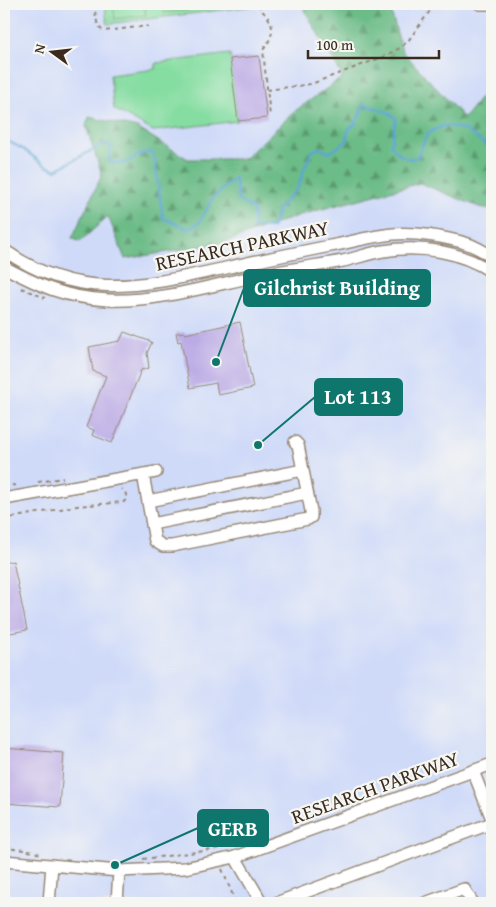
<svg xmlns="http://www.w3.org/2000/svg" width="496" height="907" viewBox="0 0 496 907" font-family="'Gentium Book Plus',serif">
  <defs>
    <pattern id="grass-tufts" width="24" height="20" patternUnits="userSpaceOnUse" patternTransform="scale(1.25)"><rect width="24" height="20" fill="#85dda1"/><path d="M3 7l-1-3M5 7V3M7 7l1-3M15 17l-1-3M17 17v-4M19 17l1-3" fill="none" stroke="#74be8a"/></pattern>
    <pattern id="forest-firs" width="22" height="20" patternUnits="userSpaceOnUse" patternTransform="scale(1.25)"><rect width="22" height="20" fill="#6cbc87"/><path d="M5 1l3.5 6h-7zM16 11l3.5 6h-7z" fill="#5a996e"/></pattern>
  </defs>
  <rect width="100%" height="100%" fill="#f6f6f2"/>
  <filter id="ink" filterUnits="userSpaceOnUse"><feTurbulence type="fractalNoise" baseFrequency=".02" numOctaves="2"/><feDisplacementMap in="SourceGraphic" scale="10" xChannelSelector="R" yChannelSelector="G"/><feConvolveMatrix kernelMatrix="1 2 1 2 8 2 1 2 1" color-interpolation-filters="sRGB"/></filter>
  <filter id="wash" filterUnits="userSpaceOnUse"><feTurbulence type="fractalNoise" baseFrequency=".0096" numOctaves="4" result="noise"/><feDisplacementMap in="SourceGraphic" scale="20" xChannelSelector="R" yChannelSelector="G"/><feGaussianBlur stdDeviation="1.12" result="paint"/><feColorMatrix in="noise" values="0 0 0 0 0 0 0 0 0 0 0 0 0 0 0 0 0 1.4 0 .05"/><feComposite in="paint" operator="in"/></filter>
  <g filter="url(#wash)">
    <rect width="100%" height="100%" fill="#f0e6cf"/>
    <path fill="#cfdaf9" d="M4,4H492V903H4Z"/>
    <path fill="url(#grass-tufts)" stroke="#608460" d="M105,4H254L255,6L107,24Z"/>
    <path fill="url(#forest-firs)" stroke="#547352" d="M301,4H389L402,51L464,118L492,83V209L479,207L420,183L300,215L223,243L125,259L108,216L80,242L72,238L102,175L86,126L89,117L137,128L188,159H244L295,111L343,77Z"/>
    <path fill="#85dda1" stroke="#608460" d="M121,4H144L146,15L115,19L113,5Z
      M163,4H195V9L164,13Z
      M230,54L238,121L153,131L114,109L110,75L156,69V63Z"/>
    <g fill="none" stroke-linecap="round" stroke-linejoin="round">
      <path stroke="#5ca5d4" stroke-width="2.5" d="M4,139L23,149L46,166L56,170L105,143L111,146L109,161C129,170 135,151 151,152L154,156L163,218L189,229L199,223L213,198L235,178L238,200L253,209L254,227L272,228L279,208L298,188L304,169L312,151L320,148L329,153L347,141L348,130L356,123L364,104L387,112L396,118L391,145C398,154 405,162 417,157L428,133L445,125L466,130L492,150"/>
    </g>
    <g id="blocks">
      <path fill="#baa9e5" d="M259,56L267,118L238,121L230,59Z
        M240,322L253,388L218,395L216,383L190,388L181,341L178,342L176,333L184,332L185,334Z
        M124,332L152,342L147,353L149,368L141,370L112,443L92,435L94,430L86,427L106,376L93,371L89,347L120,341Z
        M13,561L27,630L4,634V563Z
        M4,748L64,753L60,807L4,803Z"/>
    </g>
  </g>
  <g filter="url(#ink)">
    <use href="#blocks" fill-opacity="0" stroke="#968876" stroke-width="1"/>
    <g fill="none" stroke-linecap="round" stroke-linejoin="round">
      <g stroke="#968876" stroke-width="14">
        <path id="minor" d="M480,4H488
          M4,250C79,303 143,286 226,268C260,260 295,253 330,246C351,242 372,236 393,234C415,232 447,237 468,244C477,247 484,252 492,256
          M4,267C40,286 65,298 108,300C158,302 208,286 257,276C285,270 314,266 343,261C357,258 370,253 383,251C421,245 460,251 492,272
          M143,474L155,541L163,546H172L308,519L311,517V511L298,445L295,442
          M4,499L156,472
          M148,501L303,470
          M152,524L307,493
          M473,771L492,819
          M235,857L262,903
          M4,861L119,871L185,868L235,857L492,764
          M49,903L52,865
          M117,903L119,871
          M276,903L492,823
          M425,903L464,889L473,903"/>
      </g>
      <path stroke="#968876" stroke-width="2" stroke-dasharray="4 4" stroke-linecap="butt" d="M70,4L74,6L84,4
        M94,4C96,13 95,27 104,31L148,26
        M259,4L260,9C276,23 275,34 263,50L270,116
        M267,90L311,84L383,57L400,48L408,41L435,4
        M21,288L45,298
        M38,482L63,478
        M4,484L19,486
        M4,519L77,506L124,502L127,498L125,492L122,489
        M4,848L24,850L41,854
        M143,859L220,849
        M222,869L236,903"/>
      <use href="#minor" stroke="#fff" stroke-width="11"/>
    </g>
  </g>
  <g text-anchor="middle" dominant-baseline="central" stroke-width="4.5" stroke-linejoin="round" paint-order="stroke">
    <g font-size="20" fill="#3b2a1e" stroke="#f6f6f2">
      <text transform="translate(242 245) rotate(-12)">RESEARCH PARKWAY</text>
      <text transform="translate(375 787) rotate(-20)">RESEARCH PARKWAY</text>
    </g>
  </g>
  <path fill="none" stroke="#0f766e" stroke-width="2" d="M216 362L244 288M258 445L315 397M115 865L198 828"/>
  <g fill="#0f766e" stroke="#f6f6f2" stroke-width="2">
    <circle cx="216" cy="362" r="5"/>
    <circle cx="258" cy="445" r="5"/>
    <circle cx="115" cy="865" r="5"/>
  </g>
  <g fill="#0f766e" stroke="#0f766e" stroke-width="2">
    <rect x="244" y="270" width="186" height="36" rx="5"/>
    <rect x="315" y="379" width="87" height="36" rx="5"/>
    <rect x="198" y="810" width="70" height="36" rx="5"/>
  </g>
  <g font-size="21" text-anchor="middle" font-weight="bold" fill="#fff">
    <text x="337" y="295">Gilchrist Building</text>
    <text x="358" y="404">Lot 113</text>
    <text x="233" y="836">GERB</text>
  </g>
  <rect width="496" height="907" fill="none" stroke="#f6f6f2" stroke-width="20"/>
  <g transform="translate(52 52) rotate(285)" stroke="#f6f6f2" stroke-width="4" paint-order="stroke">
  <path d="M0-4L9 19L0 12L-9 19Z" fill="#3b2a1e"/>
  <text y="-8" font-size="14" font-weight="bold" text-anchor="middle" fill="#3b2a1e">N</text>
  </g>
  <path d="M308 50v8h131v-8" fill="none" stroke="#3b2a1e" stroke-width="2.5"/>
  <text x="316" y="50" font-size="15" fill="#3b2a1e" stroke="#f6f6f2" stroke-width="4" paint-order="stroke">100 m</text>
</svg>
